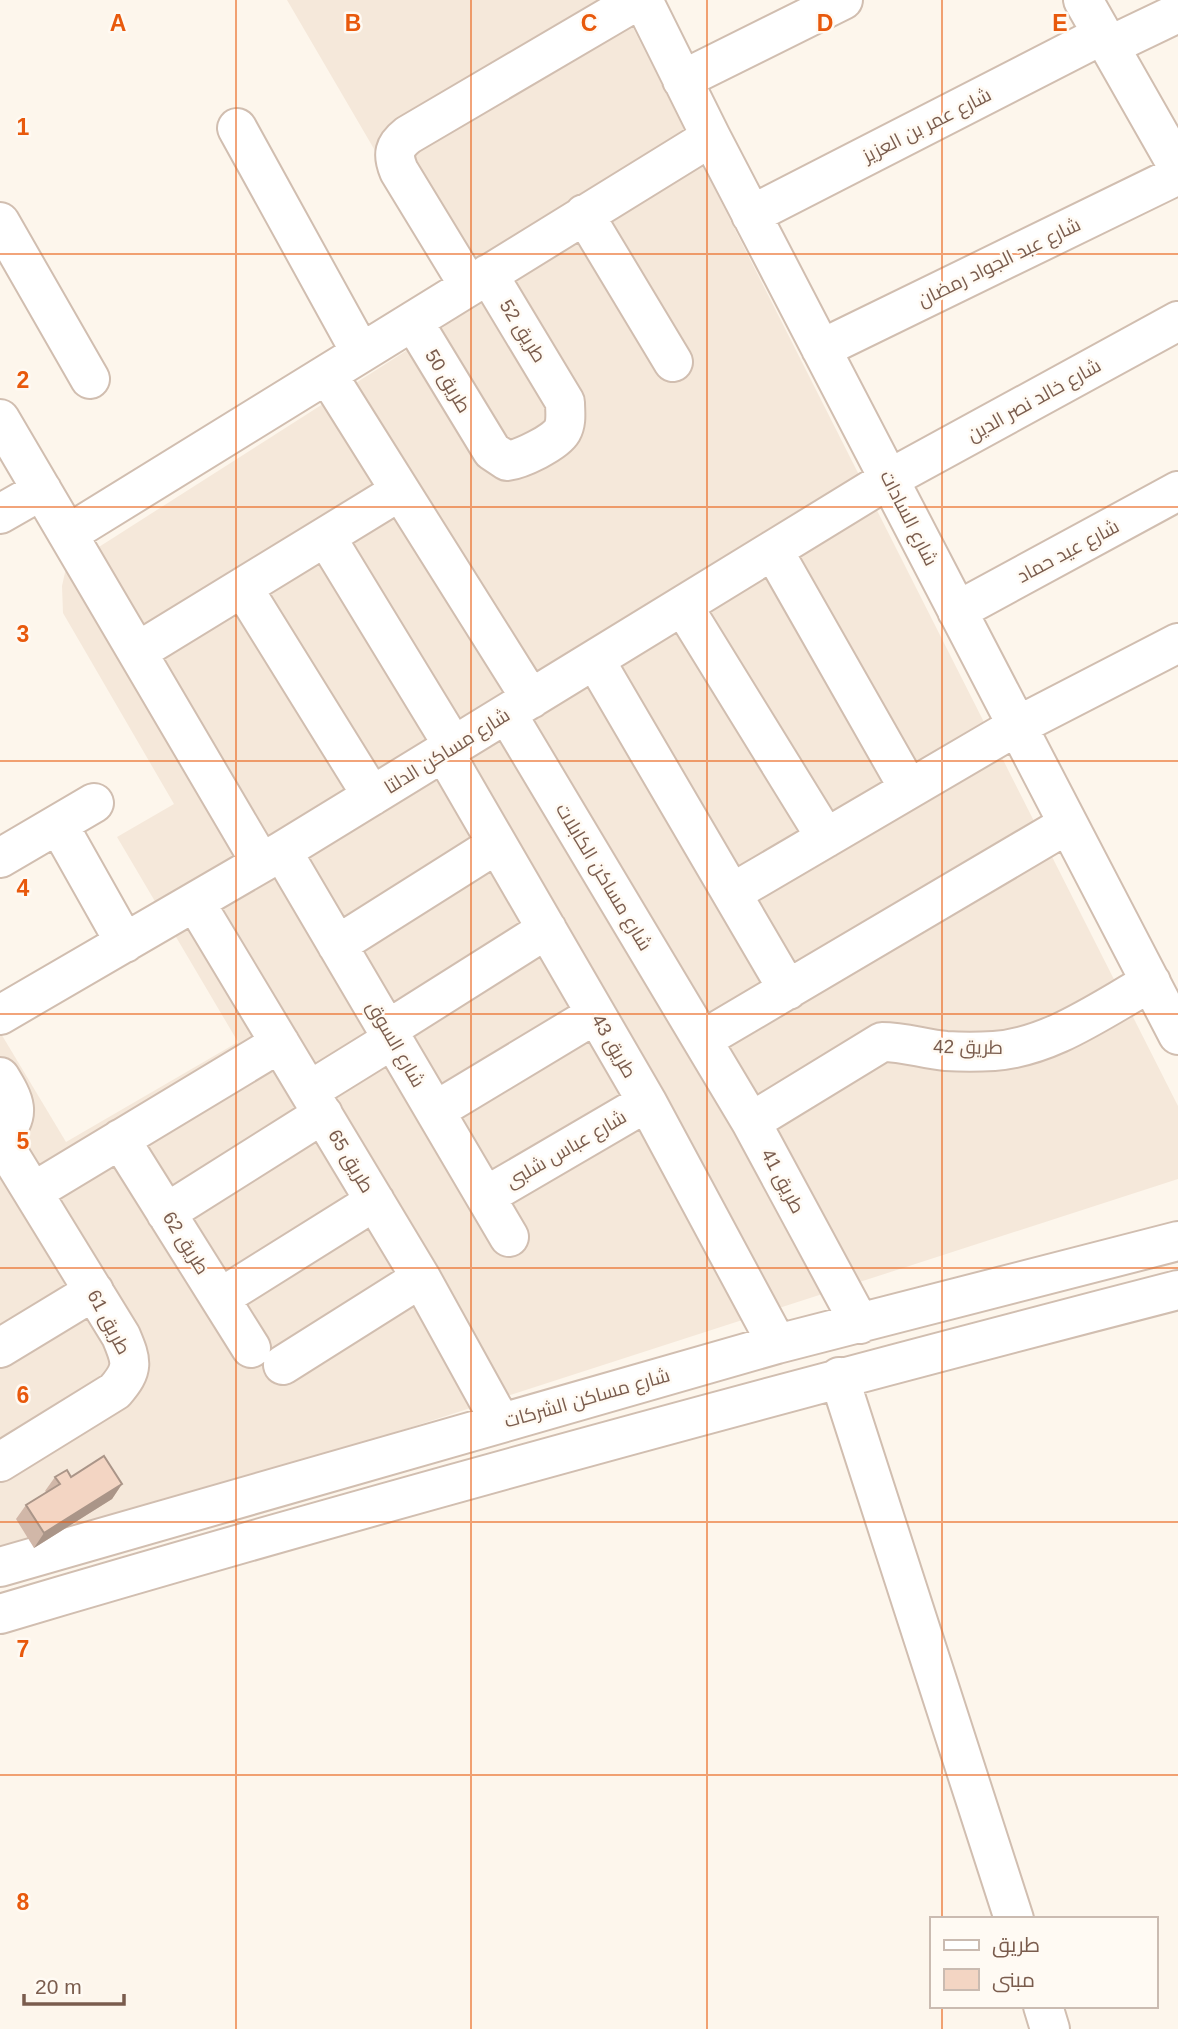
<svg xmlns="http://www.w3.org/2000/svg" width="1178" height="2029" viewBox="0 0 1178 2029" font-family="Helvetica,Cairo,sans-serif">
  <rect width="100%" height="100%" fill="#fdf6ec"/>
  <path fill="#f5e8da" d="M287,0H619L1178,1106V1179L220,1489L0,1550V1032L66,1142L238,1042L117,837L174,804L63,613L62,586L66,568L445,326L451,312L436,255Z"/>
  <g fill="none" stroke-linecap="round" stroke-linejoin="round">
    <g stroke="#d1beb0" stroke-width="42">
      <path id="minor" d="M643,0L711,137L1178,1035
        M1083,0L1178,167
        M1109,46L1178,13
        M682,80L843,0
        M237,128L361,353
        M584,214L673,362
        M751,215L1102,35
        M0,222L90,379
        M469,286L399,171C392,154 394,146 408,135L638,0
        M413,321L492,451L507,461C521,459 555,443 562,431C567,422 565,412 565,402L488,274
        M821,349L1178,175
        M327,374L531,699
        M0,419L261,863
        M0,514L42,490
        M68,534L711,137
        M326,537L454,747
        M773,550L909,789
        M243,588L372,796
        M683,606L826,838
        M957,611L1178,491
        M137,652L400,491
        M595,660L788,990
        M507,714L751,1122L860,1324
        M444,752L647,1102L777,1344
        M58,824L125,943
        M282,851L509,1237
        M0,858L94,803
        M732,893L1017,726L1178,643
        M195,902L421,1278L501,1423
        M337,945L497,844
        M0,1015L282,851L889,479L1178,321
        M387,1030L547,929
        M702,1040L1068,824
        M0,1077C14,1100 23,1115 0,1136
        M309,1091L393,1039
        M435,1111L596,1014
        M751,1122L882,1042C904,1042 924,1049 946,1051C961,1052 978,1052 994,1051C1051,1047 1102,1009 1151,982
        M0,1139L121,1336C132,1362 134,1369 115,1391L0,1462
        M120,1139L251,1348
        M33,1192L280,1043
        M486,1196L647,1102
        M166,1213L323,1114
        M220,1298L375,1201
        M0,1348L94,1291
        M283,1365L421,1278
        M839,1377L1014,1919
        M0,1567L777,1344L1178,1241
        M0,1614C391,1498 783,1392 1178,1290
        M1043,2006L1050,2029"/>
    </g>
    <use href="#minor" stroke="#fff" stroke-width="38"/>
  </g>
  <path fill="#d1b7a8" d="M55,1477H71L122,1484L112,1499L34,1548L16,1519L26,1505L46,1492L45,1491Z"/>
  <path fill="#aa9588" d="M122,1484L112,1499L34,1548L44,1533Z"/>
  <path fill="#f3d5c3" stroke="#aa9588" stroke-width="2" d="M104,1456L122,1484L44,1533L26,1505L60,1484L55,1477L67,1470L71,1477Z"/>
  <path fill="none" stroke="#e8590c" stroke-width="2" stroke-opacity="0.55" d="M236,0V2029M471,0V2029M707,0V2029M942,0V1919M0,254H1178M0,507H1178M0,761H1178M0,1014H1178M0,1268H1178M0,1522H1178M0,1775H1178M942,2006V2029"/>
  <g text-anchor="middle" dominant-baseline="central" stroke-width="5" stroke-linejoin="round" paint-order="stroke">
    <g font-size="19" fill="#7a5c4d" stroke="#fffaf3">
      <text transform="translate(927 125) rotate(-27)">شارع عمر بن العزيز</text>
      <text transform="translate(999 262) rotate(-26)">شارع عبد الجواد رمضان</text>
      <text transform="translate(523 331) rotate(58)">طريق 52</text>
      <text transform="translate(448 381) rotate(59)">طريق 50</text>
      <text transform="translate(1034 400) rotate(-29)">شارع خالد نصر الدين</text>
      <text transform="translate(909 518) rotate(63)">شارع السادات</text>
      <text transform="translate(1068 551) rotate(-28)">شارع عيد حماد</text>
      <text transform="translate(447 751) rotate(-32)">شارع مساكن الدلتا</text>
      <text transform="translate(604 877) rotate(59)">شارع مساكن الكابلات</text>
      <text transform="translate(396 1044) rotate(60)">شارع السوق</text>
      <text transform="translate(614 1046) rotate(60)">طريق 43</text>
      <text transform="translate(968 1047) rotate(1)">طريق 42</text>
      <text transform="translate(566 1149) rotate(-30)">شارع عباس شلبى</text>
      <text transform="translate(351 1161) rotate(59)">طريق 65</text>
      <text transform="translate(783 1181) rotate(62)">طريق 41</text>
      <text transform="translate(186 1243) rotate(58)">طريق 62</text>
      <text transform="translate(109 1322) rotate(62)">طريق 61</text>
      <text transform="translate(587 1398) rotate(-16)">شارع مساكن الشركات</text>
    </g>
  </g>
  <g font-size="23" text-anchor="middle" font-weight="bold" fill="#e8590c" stroke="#fffaf3" stroke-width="5" stroke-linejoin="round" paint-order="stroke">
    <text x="118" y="31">A</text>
    <text x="353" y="31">B</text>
    <text x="589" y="31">C</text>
    <text x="825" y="31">D</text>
    <text x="1060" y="31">E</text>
    <text x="23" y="135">1</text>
    <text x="23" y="388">2</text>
    <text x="23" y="642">3</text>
    <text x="23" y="896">4</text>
    <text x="23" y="1149">5</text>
    <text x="23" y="1403">6</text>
    <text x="23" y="1657">7</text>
    <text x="23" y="1910">8</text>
  </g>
  <rect x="930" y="1917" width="228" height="91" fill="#fffaf3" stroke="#cabbb1" stroke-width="2"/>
  <rect x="944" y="1940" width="35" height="10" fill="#ffffff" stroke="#cabbb1" stroke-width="2"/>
  <text x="992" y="1952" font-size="21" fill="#7a5c4d">طريق</text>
  <rect x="944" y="1969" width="35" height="21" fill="#f3d5c3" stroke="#cabbb1" stroke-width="2"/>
  <text x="992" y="1987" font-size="21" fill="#7a5c4d">مبنى</text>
  <path d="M24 1994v10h100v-10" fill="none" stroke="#7a5c4d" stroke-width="3.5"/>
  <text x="35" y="1994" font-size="21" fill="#7a5c4d" stroke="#fffaf3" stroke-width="5" paint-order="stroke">20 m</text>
</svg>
